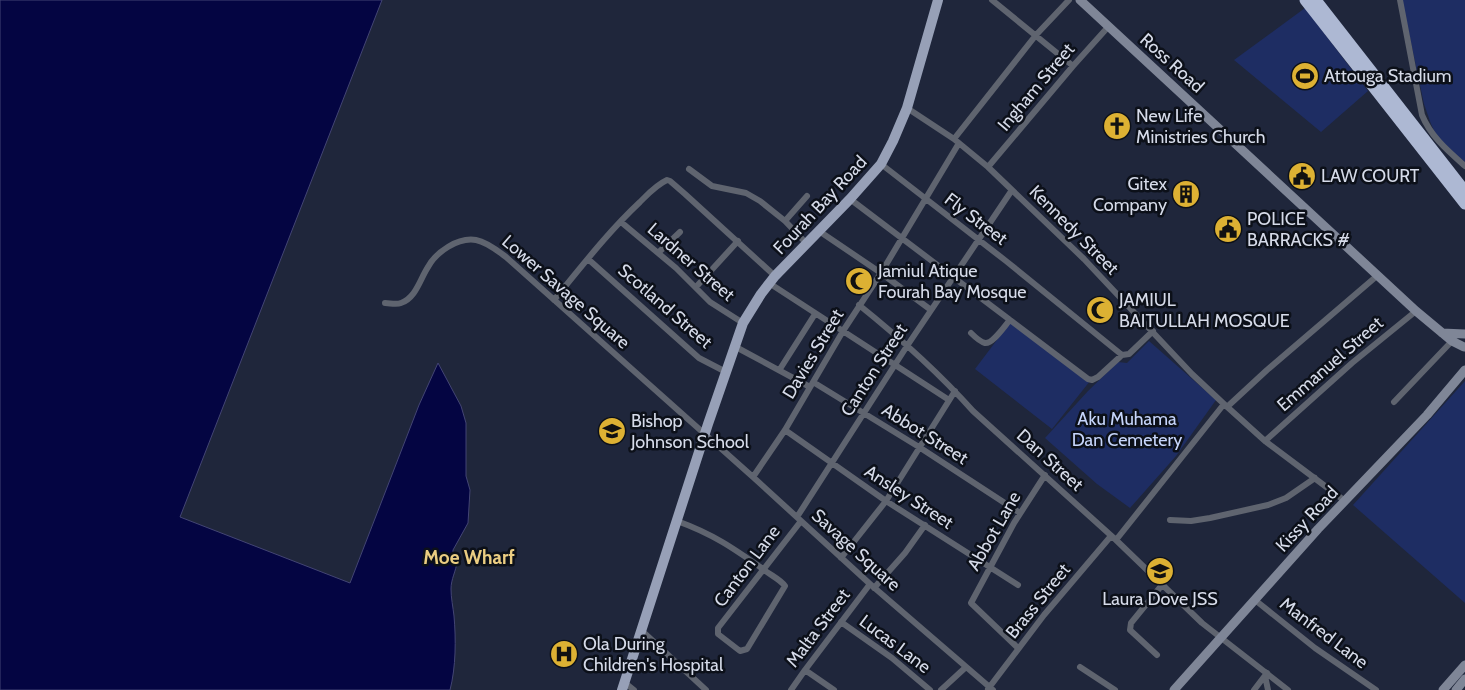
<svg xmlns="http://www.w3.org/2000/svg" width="1465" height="690" viewBox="0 0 1465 690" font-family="Cabin,sans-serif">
  <rect width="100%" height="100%" fill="#1f263b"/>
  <path fill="#1e2d63" d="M1402,0H1465V162L1439,141L1431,124L1424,104Z
    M1305,8L1368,91L1321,132L1234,60Z
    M1012,320L1090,381L1052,429L975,369Z
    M1149,341L1216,400L1176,456L1130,508L1097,484L1045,438L1088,391L1118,362L1127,363Z
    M1465,381V603L1353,505Z"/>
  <path fill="#040542" stroke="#434574" d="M0,0H382L180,517L350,583L419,405L438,363L461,406L466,423V476L470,490L468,523L453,550V554L457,562C456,571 451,579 451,589C451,598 453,607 454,616C456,639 456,667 450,690H0Z"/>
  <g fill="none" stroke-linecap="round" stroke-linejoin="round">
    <path stroke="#5f646f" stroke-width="6" d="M992,0L1073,66
      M1400,0L1422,115C1431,137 1448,151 1465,166
      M907,108L954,139L988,167L1084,259L1192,374L1224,404L1265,441L1345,501
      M954,139L1036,35L1069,0
      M881,164L1006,261L1122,355
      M988,167L1073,66L1108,27
      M689,169L712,186L746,193L760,201L785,221L807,244
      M850,199L1088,379L1092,380L1098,377L1122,355L1129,354L1153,331
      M785,221L807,196
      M621,222L676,268L710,302L743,323
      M819,231L881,273L931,310
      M658,253L680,232
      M588,259L699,358L726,372
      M769,283L949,400
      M696,287L738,241
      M554,300C582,266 608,232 640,202C648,194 656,185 667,180L670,181L685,194L775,276
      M385,303C390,303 396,305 401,303C416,298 420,279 428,267C436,252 458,237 476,240C487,242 498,251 506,257L753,477L870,584L993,690
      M859,305C900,338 939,373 973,411L1116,540L1202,623L1288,690
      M971,333C974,336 981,342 985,343C993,344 1005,325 1010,320
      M734,346L810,387
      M780,369L815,314
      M813,382L919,447L1020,513
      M1394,402L1452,341
      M1227,407L1267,370L1378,275
      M785,430L886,501L1018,585
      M1265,441L1352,363L1416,311
      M753,477L785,430L843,331L881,273L959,143
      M797,517L907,346L1012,190
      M1170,520L1191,521L1210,518L1268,505L1286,498L1315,478
      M677,521C713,534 733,548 763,569C770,575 780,579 785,586L747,649L740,651L718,634V628L801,521
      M1116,540L1224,404
      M841,558L886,501L955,391
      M874,588L905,553L925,525
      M1255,600L1315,648L1376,690
      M841,622L892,658L930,690
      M641,630L706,690
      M1018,648L971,603L1014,523L1045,475
      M1157,655L1130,630L1131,623L1162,585
      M1080,667L1115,690
      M805,670L834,690
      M1265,676L1268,690
      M624,682L634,690
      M988,689L1044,615L1111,536
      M791,690L805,670L870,584
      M941,690L966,667
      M1254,690L1267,673"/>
    <path stroke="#7f8697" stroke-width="9" d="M1080,0L1416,311L1452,341L1464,347
      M1442,333L1465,334
      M1174,690L1318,529L1427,415L1465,370
      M1443,690L1465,665
      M1456,690L1465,679"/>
    <path stroke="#97a0b7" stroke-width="10" d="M622,690L708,424L743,323L761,294L775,276L850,199L881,164L893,141L907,108L938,0"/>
    <path stroke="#adb8d3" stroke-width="11" d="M1305,0L1465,204
      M1316,0L1465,191"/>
  </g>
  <defs>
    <g id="stadium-disc" transform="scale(1.4375)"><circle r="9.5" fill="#ddb133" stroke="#0c1019"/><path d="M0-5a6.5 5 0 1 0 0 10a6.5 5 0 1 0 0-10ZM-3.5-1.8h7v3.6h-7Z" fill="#111"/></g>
    <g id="church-disc" transform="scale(1.4375)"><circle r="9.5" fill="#ddb133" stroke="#0c1019"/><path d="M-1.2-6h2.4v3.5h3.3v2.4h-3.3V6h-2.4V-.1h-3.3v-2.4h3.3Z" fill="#111"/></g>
    <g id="civic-disc" transform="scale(1.4375)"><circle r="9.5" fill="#ddb133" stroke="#0c1019"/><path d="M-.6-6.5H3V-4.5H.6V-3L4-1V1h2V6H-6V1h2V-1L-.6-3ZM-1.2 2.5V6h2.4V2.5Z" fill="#111"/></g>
    <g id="building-disc" transform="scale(1.4375)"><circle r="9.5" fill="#ddb133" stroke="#0c1019"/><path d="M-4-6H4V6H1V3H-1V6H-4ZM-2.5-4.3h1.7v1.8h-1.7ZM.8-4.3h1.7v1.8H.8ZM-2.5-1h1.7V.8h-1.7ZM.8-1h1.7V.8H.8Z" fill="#111"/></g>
    <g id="mosque-disc" transform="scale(1.4375)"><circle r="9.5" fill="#ddb133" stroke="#0c1019"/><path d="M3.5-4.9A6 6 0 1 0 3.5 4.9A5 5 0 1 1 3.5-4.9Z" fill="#111"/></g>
    <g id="school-disc" transform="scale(1.4375)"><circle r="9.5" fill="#ddb133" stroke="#0c1019"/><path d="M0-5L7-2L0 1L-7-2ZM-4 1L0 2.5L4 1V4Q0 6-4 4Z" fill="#111"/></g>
    <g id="hospital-disc" transform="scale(1.4375)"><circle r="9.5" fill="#ddb133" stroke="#0c1019"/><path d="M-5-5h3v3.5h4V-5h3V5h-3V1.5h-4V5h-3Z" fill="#111"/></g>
  </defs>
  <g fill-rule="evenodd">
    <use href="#stadium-disc" x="1305" y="76"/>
    <use href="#church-disc" x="1117" y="126"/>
    <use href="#civic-disc" x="1302" y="176"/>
    <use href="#building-disc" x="1186" y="194"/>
    <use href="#civic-disc" x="1228" y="229"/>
    <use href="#mosque-disc" x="859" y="281"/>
    <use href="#mosque-disc" x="1100" y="310"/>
    <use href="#school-disc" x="612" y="431"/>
    <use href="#school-disc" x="1160" y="571"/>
    <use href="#hospital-disc" x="564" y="654"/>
  </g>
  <g text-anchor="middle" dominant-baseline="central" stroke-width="5" stroke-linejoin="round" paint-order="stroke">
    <g font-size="18" fill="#d6dbe9" stroke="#0c1019">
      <text transform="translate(1172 63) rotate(42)">Ross Road</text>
      <text transform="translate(1036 87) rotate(-50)">Ingham Street</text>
      <text transform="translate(820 205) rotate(-47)">Fourah Bay Road</text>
      <text transform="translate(976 219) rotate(37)">Fly Street</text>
      <text transform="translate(1074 230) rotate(45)">Kennedy Street</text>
      <text transform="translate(691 262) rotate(41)">Lardner Street</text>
      <text transform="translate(566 292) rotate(41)">Lower Savage Square</text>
      <text transform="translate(665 306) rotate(41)">Scotland Street</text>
      <text transform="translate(813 354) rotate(-59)">Davies Street</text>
      <text transform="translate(1330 364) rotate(-41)">Emmanuel Street</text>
      <text transform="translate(874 370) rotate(-57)">Canton Street</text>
      <text transform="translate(925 434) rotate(32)">Abbot Street</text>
      <text transform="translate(1050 460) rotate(42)">Dan Street</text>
      <text transform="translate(909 497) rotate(33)">Ansley Street</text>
      <text transform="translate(1307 519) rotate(-47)">Kissy Road</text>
      <text transform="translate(994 531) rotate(-60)">Abbot Lane</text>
      <text transform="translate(856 550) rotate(42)">Savage Square</text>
      <text transform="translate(747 566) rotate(-53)">Canton Lane</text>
      <text transform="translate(1038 601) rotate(-51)">Brass Street</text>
      <text transform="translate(818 628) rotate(-53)">Malta Street</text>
      <text transform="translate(1324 633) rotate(37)">Manfred Lane</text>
      <text transform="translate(895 644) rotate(37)">Lucas Lane</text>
    </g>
    <g font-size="18" fill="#d6dbe9" stroke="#0c1019" text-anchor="start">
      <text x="1324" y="76">Attouga Stadium</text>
      <text x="1136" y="116">New Life<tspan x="1136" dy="21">Ministries Church</tspan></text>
      <text x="1321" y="176">LAW COURT</text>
      <text x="1167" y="184" text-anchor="end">Gitex<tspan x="1167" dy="21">Company</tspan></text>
      <text x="1247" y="219">POLICE<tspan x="1247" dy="21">BARRACKS #</tspan></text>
      <text x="878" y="271">Jamiul Atique<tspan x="878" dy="21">Fourah Bay Mosque</tspan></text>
      <text x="1119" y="300">JAMIUL<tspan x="1119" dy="21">BAITULLAH MOSQUE</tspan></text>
      <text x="631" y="421">Bishop<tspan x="631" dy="21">Johnson School</tspan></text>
      <text x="1160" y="599" text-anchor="middle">Laura Dove JSS</text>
      <text x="583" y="644">Ola During<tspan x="583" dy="21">Children's Hospital</tspan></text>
    </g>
    <g font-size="18" fill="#c6d5fb" stroke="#0c1019">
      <text x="1127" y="419">Aku Muhama<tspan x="1127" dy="21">Dan Cemetery</tspan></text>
    </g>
    <g font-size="19" font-weight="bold" fill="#ebcd82" stroke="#0c1019">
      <text x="469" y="557">Moe Wharf</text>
    </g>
  </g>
</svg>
